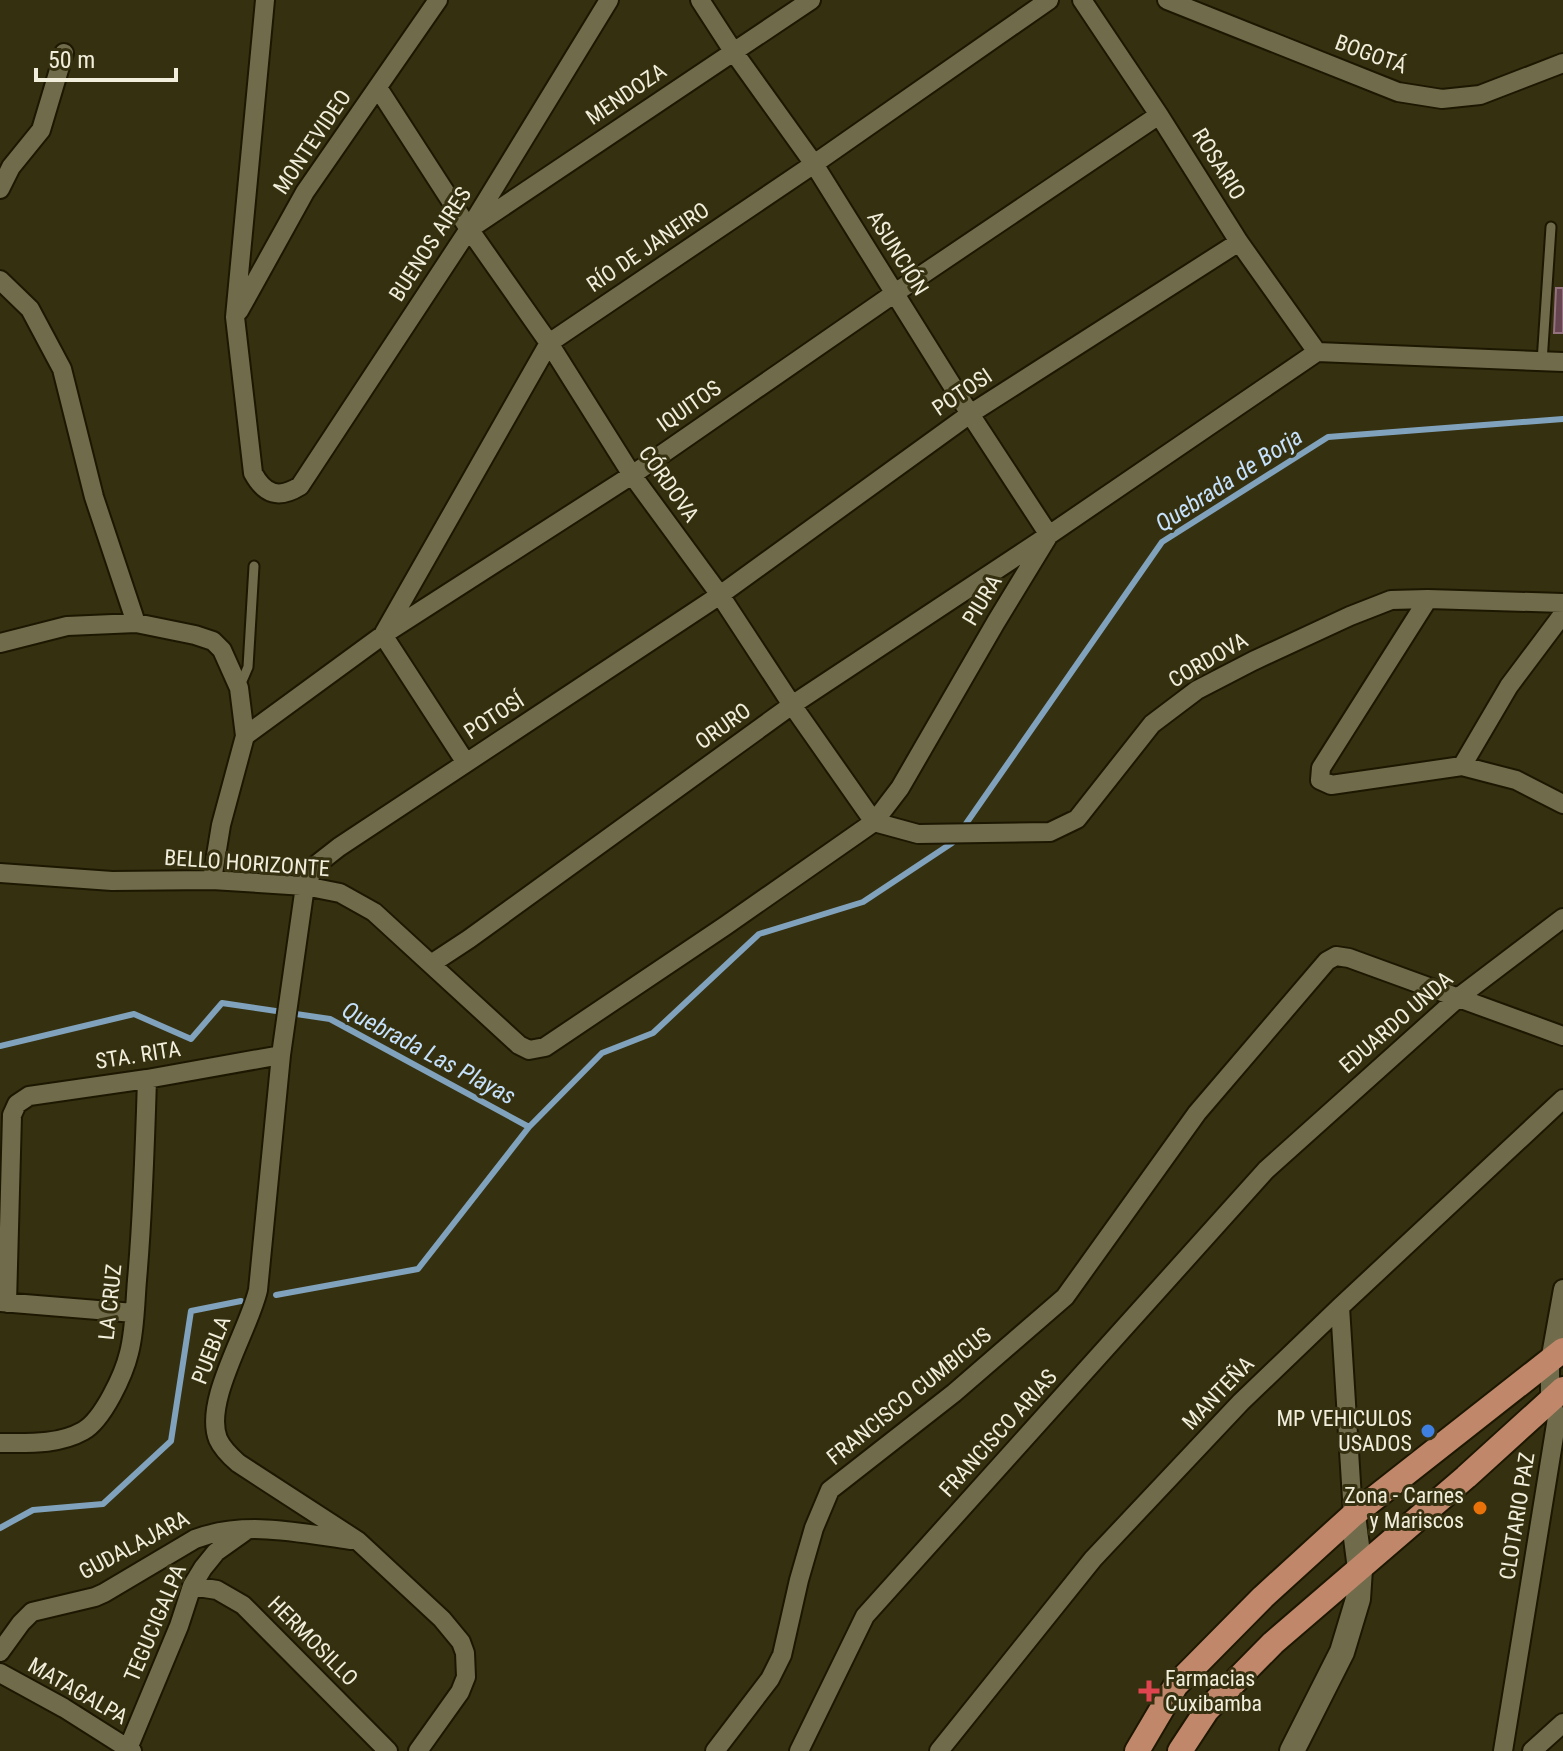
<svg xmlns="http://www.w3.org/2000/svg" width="1563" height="1751" viewBox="0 0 1563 1751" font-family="'Roboto Condensed',sans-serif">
  <rect width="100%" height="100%" fill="#353010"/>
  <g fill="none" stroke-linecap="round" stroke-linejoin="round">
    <path stroke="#80a2bc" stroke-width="6" d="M963,828L1162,542L1328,437L1563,419
      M0,1046L134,1014L191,1039L222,1003L330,1019L529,1127
      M276,1295L418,1269L529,1127L602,1053L653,1033L759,934L863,902L952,843
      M0,1528L33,1510L103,1504L171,1441L191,1311L241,1301"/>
  </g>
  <path fill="#664551" stroke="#94717e" stroke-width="2" d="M1556,288H1563V333H1554Z"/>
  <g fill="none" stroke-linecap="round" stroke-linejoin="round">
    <g stroke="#1c1700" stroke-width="13">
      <path id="lane" d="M1542,362L1551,227
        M239,688L248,667L254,566"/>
    </g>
    <g stroke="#1c1700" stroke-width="22">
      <path id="street" d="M265,0L235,317L253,473C265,495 279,499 300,486L469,229L609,0
        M700,0L733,51L814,164L970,414L1049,535
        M1082,0L1159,115L1239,242L1317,352
        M1167,0L1398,92L1442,99L1480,95L1563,63
        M378,88L469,229L549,343L632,475L720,595L792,705L874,822L918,834L1050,832L1077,819L1152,724L1197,690L1253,661L1350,616L1391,600L1428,599L1563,603
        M0,189L11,167L41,130L64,53
        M474,226L811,0
        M0,280L30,309L62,369L94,497L136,623
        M239,311L305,192L438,0
        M1428,599L1321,768L1320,780L1331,785L1462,766L1516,780L1563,804
        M384,633L549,343L814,164L1049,0
        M383,635L466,763
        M0,643L67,626L136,623L195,635L213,641L222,650L239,688L245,736L221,825L212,880
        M245,736L383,635L632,475L895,293L1159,115
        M1462,766L1509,686L1563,614
        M0,873L112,881L212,880L305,886L340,893L374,912L519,1045L529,1050L545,1047L725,926L874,822L900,788L996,622L1049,535
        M431,964L469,939L792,705L1049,535L1317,352L1563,362
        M0,1302L134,1313
        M7,1303L12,1115L17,1104L29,1096L147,1079L281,1055
        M1340,1307L1353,1515
        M0,1443C28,1443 58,1445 83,1431C103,1420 124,1374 129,1353C135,1330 135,1304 137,1280C143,1213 145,1146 147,1079
        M192,1586L217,1590L243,1605L388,1751
        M0,1652L21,1623L32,1612L95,1597L104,1593L195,1539C245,1520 300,1533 351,1540
        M0,1673L64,1708L132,1751
        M127,1751L179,1626L192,1586L203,1568L216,1552L247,1530
        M418,1751L460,1692L466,1677L465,1653L461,1642L442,1619L358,1541L238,1463C230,1456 222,1448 218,1439C203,1401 249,1330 258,1290L281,1055L305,886L316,865L339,847L720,595L970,414L1239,242
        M715,1751L770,1679L782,1655L799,1580L814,1528L830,1490L954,1393L1065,1297L1197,1113L1327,961L1336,956L1349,958L1563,1036
        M799,1751L865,1616L1266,1170L1459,997L1563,918
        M939,1751L1093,1559L1241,1402L1340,1307L1563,1099
        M1503,1751L1557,1418L1550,1399V1361L1563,1289
        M1532,1751L1563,1723"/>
    </g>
    <g stroke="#1c1700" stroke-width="28">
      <path id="secondary" d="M1292,1751L1342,1652L1358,1599L1360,1569L1353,1515"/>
    </g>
    <g stroke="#1c1700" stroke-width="28">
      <path id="primary" d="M1137,1751L1176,1685L1263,1597L1353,1515L1563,1350
        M1180,1751L1207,1710L1273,1643L1466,1477L1563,1389"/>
    </g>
    <use href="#lane" stroke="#706b4b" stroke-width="9"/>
    <use href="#street" stroke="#706b4b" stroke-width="18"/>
    <use href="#secondary" stroke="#706b4b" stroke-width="24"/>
    <use href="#primary" stroke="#c0876a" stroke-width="24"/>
  </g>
  <circle fill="#3f7fe0" stroke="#353010" stroke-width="3" cx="1428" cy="1431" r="8"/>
  <circle fill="#e8710a" stroke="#353010" stroke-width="3" cx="1480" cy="1508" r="8"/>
  <path fill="#e0444e" stroke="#353010" stroke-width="3" d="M1145 1679h8v8h8v8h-8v8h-8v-8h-8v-8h8z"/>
  <g text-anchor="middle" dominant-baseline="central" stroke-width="6" stroke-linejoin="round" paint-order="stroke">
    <g font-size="22" fill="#f1efdc" stroke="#353010">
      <text transform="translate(1371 54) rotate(20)">BOGOTÁ</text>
      <text transform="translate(626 94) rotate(-34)">MENDOZA</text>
      <text transform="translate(312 142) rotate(-56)">MONTEVIDEO</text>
      <text transform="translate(1219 164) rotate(58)">ROSARIO</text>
      <text transform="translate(430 244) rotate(-57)">BUENOS AIRES</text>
      <text transform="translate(648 247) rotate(-34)">RÍO DE JANEIRO</text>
      <text transform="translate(898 253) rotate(58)">ASUNCIÓN</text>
      <text transform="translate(962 392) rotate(-34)">POTOSI</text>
      <text transform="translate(689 406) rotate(-35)">IQUITOS</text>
      <text transform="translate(669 484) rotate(55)">CÓRDOVA</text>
      <text transform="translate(982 600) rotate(-59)">PIURA</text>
      <text transform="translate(1208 660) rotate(-30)">CORDOVA</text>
      <text transform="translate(494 716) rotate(-33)">POTOSÍ</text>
      <text transform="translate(723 726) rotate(-36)">ORURO</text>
      <text transform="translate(247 863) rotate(4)">BELLO HORIZONTE</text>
      <text transform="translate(1396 1022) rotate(-41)">EDUARDO UNDA</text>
      <text transform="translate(138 1055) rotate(-9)">STA. RITA</text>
      <text transform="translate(110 1302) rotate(-84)">LA CRUZ</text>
      <text transform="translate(211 1350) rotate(-69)">PUEBLA</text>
      <text transform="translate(1218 1393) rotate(-46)">MANTEÑA</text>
      <text transform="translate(909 1396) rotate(-39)">FRANCISCO CUMBICUS</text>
      <text transform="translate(998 1433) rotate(-48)">FRANCISCO ARIAS</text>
      <text transform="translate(1517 1516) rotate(-81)">CLOTARIO PAZ</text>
      <text transform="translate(134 1545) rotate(-28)">GUDALAJARA</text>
      <text transform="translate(155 1623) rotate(-67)">TEGUCIGALPA</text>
      <text transform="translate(313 1641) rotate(45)">HERMOSILLO</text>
      <text transform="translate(78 1691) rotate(30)">MATAGALPA</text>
    </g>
    <g font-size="22" fill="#f1efdc" stroke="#353010" text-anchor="end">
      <text x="1412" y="1418">MP VEHICULOS<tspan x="1412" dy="25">USADOS</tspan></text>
      <text x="1464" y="1495">Zona - Carnes<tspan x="1464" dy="25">y Mariscos</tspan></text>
      <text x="1165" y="1678" text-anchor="start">Farmacias<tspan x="1165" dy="25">Cuxibamba</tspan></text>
    </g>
    <g font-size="24" font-style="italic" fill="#c5e1fc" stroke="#353010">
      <text transform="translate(1229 480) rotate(-33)">Quebrada de Borja</text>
      <text transform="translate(429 1053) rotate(28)">Quebrada Las Playas</text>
    </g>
  </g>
  <path d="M36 68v12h140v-12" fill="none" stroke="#f1efdc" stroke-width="4"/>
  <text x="48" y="68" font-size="24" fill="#f1efdc" stroke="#353010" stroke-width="6" paint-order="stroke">50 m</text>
</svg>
